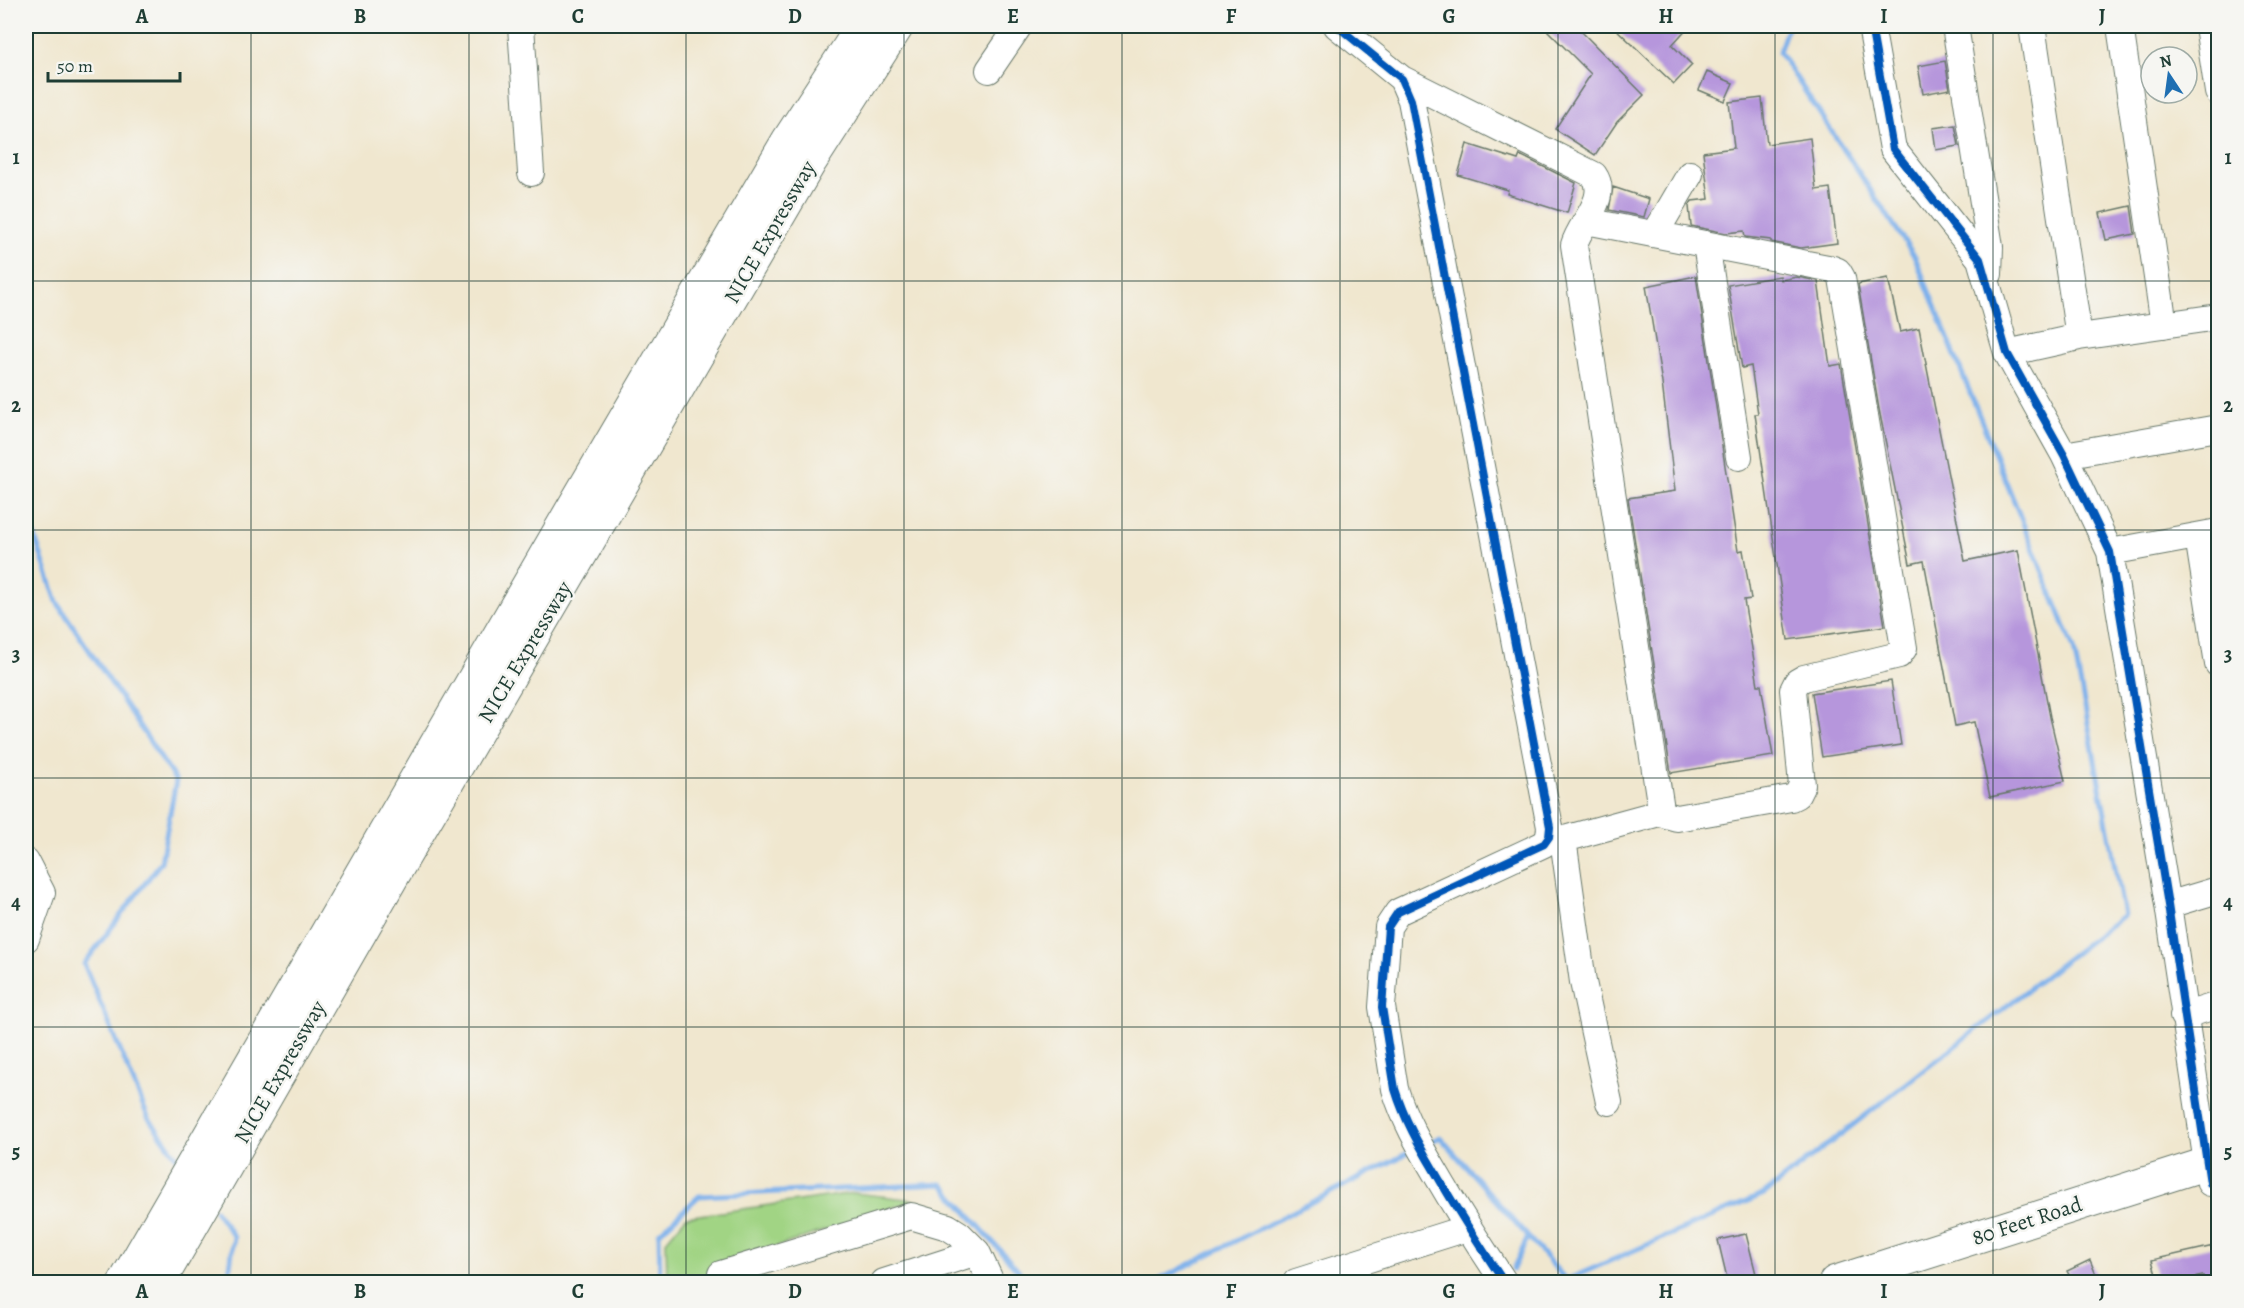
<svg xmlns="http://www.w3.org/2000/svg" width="2244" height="1308" viewBox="0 0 2244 1308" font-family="Alegreya,serif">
  <rect width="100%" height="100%" fill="#f6f6f2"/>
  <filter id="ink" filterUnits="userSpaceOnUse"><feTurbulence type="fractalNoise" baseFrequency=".0167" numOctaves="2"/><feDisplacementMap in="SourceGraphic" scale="12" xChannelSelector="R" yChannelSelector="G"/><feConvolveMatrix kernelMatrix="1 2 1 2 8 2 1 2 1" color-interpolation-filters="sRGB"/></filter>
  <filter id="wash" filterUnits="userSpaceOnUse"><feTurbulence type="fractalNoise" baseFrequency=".008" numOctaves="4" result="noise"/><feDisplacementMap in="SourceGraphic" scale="24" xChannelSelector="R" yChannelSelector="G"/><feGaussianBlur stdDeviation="1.35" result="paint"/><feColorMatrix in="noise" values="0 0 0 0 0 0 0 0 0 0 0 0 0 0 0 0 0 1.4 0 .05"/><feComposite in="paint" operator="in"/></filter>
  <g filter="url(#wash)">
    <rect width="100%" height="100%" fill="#f0e7cf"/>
    <path fill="#a1d484" stroke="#60885c" stroke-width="1.5" d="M854,1193L915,1200L708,1270L712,1282H667L666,1241L686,1217Z"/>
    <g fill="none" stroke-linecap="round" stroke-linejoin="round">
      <path stroke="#7eb1eb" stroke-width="5" d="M26,511L57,602L176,781L161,862L84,964L148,1117L181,1163
        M1428,1143L1440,1137L1566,1280L1764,1194L2124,915L2074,649L1915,257L1779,52L1788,26
        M215,1210L234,1237L228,1282
        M1513,1269L1528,1237
        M660,1282L659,1233L699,1196L942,1184L1028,1282
        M1155,1282L1414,1150"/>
    </g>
    <g id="blocks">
      <path fill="#b696dc" d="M1543,26H1576L1644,95L1617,122L1595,155L1555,129L1591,74Z
        M1613,26H1689L1672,45L1692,65L1674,84Z
        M1945,61L1950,89L1923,94L1918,66Z
        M1707,72L1733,83L1725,101L1699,90Z
        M1762,98L1767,144L1810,138L1816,190L1830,188L1837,243L1801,248L1771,242V240L1745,237L1744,231L1726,233L1691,226L1689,206L1692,201L1709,199L1703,152L1734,148L1729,102Z
        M1955,125L1959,146L1936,150L1933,128Z
        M1467,144L1518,160L1520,155L1576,183L1567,213L1507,194L1508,190L1458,175Z
        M1613,187L1649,199L1644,217L1609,210Z
        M2131,206L2135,234L2106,240L2100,213Z
        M1696,276L1738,551L1743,550L1751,599L1744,600L1758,685H1761L1773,756L1671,773L1628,498L1675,491L1662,383L1646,286Z
        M1780,276L1781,280L1797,277L1818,281L1830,366L1841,364L1885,626L1788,640L1755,414H1758L1751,366L1742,368L1728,285Z
        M1888,278L1900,332L1919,328L1965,561L2018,550L2050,717L2065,781L1990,797L1974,722L1955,726L1924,561L1910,564L1879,409L1858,284Z
        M1891,681L1901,745L1822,757L1812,693Z
        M1746,1234L1758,1282H1728L1718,1240Z
        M2218,1245V1282H2204L2203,1276L2174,1282H2158L2152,1260Z
        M2090,1260L2099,1282H2073L2067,1271Z"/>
    </g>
  </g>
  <g filter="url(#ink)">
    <use href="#blocks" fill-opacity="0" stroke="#68786a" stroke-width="1.5"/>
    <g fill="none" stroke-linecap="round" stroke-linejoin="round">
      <g stroke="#68786a" stroke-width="28">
        <path id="minor" d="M521,26L531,173
          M1337,26L1402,79L1411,100L1550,827L1549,837L1544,844L1398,912L1388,927L1382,1007L1395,1089C1404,1119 1419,1145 1435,1172C1457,1210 1480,1246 1504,1282
          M1871,26L1893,149L1980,259L2007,353L2064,455L2110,552L2168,905L2210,1183
          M1955,26L1990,247L1989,274
          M2032,26L2079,337
          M2120,26L2164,325
          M2208,26L2218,92
          M989,70L1019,26
          M1402,79L1594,175C1610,198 1580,223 1574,245L1661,809L1666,815L1677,818L1791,798L1797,795L1802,785L1793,690L1797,682L1804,678L1899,655L1904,648L1842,278L1838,271L1833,269L1586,221
          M1655,234L1690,174
          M1706,244L1739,457
          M2007,353L2079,337L2218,317
          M2064,455L2218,428
          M2198,536L2218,664
          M2110,552L2218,532
          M26,862L42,893L26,939
          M2168,905L2218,890
          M2183,1016L2218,1005
          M1609,1102L1583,982L1564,846L1568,838L1663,812
          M725,1282L721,1274L911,1216L948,1227L959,1234L977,1252L991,1282
          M884,1282L977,1252
          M1296,1282L1467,1228"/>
      </g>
      <g stroke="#68786a" stroke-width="34">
        <path id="major" d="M1835,1282L2218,1160"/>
      </g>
      <g stroke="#68786a" stroke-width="35">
        <path id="highway" d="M125,1282L572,510L788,141L863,26
          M159,1282L400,863L811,160L897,26"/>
      </g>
      <use href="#minor" stroke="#fff" stroke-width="26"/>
      <use href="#major" stroke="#fff" stroke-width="32"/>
      <use href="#highway" stroke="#fff" stroke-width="33"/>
      <g stroke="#f6f6f2" stroke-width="11">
        <path id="cycleway" d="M1337,26L1402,79L1411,100L1550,827L1549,837L1544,844L1398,912L1388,927L1382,1007L1395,1089C1404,1119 1419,1145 1435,1172C1457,1210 1480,1246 1504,1282
          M1871,26L1893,149L1980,259L2007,353L2064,455L2110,552L2168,905L2210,1183"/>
      </g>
      <use href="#cycleway" stroke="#0057b8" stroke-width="8"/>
    </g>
  </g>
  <path fill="none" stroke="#1f3d34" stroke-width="1.5" stroke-opacity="0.55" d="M251,26V1282M469,26V1282M686,26V1282M904,26V1282M1122,26V1282M1340,26V1282M1558,26V1282M1775,26V1282M1993,26V1282M26,281H2218M26,530H2218M26,778H2218M26,1027H2218"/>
  <g text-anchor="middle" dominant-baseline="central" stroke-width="5" stroke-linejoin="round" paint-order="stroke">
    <g font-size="22" fill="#1f3d34" stroke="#f6f6f2">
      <text transform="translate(770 232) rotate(-60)">NICE Expressway</text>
      <text transform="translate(525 652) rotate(-59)">NICE Expressway</text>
      <text transform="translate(280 1072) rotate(-60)">NICE Expressway</text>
      <text transform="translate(2027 1221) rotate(-18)">80 Feet Road</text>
    </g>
  </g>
  <rect width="2244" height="1308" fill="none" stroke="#f6f6f2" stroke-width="66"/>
  <g transform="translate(2169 75) rotate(347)"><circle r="28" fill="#f6f6f2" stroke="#a0aca6" stroke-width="1.5"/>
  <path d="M0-4.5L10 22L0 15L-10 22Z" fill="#1f6fb2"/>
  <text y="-9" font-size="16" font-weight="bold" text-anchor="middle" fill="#1f3d34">N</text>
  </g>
  <path d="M48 72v9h132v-9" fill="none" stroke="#1f3d34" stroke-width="3"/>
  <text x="57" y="72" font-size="18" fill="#1f3d34" stroke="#f6f6f2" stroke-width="4.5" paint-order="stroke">50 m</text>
  <rect x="33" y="33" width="2178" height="1242" fill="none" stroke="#1f3d34" stroke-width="2"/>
  <g font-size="20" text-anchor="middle" font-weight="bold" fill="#1f3d34">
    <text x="142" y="23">A</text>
    <text x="360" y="23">B</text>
    <text x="578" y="23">C</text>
    <text x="795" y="23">D</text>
    <text x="1013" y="23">E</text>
    <text x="1231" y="23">F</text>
    <text x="1449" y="23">G</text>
    <text x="1666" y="23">H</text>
    <text x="1884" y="23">I</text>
    <text x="2102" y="23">J</text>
    <text x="16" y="164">1</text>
    <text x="2228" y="164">1</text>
    <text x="16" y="412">2</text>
    <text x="2228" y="412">2</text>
    <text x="16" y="661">3</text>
    <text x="2228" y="661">3</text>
    <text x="16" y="909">4</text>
    <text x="2228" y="909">4</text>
    <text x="16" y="1158">5</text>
    <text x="2228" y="1158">5</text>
    <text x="142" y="1298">A</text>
    <text x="360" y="1298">B</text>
    <text x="578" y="1298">C</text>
    <text x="795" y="1298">D</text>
    <text x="1013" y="1298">E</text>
    <text x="1231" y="1298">F</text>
    <text x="1449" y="1298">G</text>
    <text x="1666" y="1298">H</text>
    <text x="1884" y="1298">I</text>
    <text x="2102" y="1298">J</text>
  </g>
</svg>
